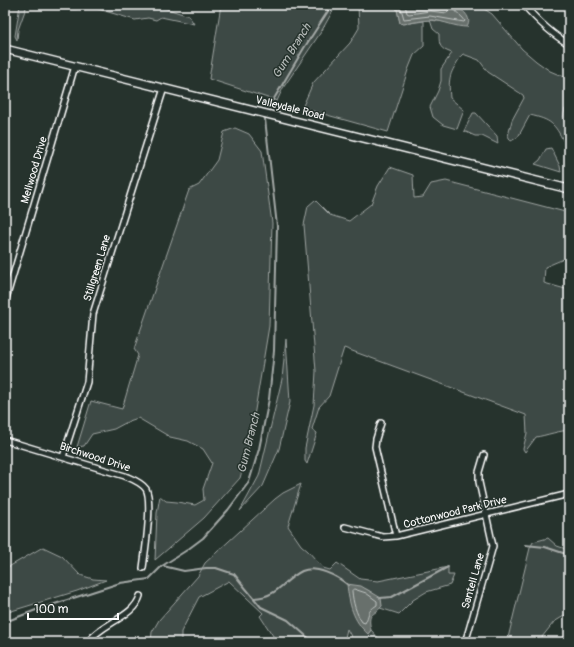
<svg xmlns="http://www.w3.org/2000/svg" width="574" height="647" viewBox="0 0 574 647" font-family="Pangolin,sans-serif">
  <rect width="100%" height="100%" fill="#26332d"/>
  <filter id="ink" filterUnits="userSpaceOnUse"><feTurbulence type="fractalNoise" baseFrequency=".025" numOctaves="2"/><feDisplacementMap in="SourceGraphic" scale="8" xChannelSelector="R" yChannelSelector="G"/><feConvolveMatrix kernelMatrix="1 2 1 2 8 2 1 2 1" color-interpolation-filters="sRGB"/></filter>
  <g filter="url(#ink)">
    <path fill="#3e4944" stroke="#9ea4a2" d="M20,5H27L18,30L17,40L15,36Z
      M60,5H155L189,16L194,24L161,17L156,20L148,18L135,20L85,5C75,12 71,9 60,5Z
      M221,5H336L321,32L283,88L277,101L209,79Z
      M358,5H396L400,23L403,24L424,21V46L414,55L408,70L388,132L302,108L313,83L350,43L359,28Z
      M455,5H478L492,14L522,49L536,61L550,71L569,79V107L565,109L563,118L569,131V144L564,142C554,123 551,120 530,115L518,137L511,141L508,136L512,120L524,98L523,95L488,72L479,60L463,54L461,56C450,74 448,76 450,98L464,110L457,129L443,125L433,117L430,107L438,91L441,81V69L452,53C440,49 439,46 439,34L433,29L430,20L445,22L468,18Z
      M473,113H476L497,136L498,144L482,136H475L464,131Z
      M235,128L249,134L262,151L272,223L269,326L249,446L240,478L204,518L155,560L157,513L160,496L166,501L177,502L195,505L204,500L203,489L212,463L203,449L188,441L170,437L138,418L129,421L114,429L92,434L84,446L77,447L91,401L122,409L138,355L134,349L189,190L199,185L217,160L224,132Z
      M551,148L560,166L561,172L535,164L540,160L546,149Z
      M390,167L413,175L414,198L423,197L431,184L446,181L569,213V255L566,258L545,267L544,283L569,290V431C564,429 544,436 536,437L525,452L523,449L527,433L526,415L344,348L329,396L319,407L312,429L317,433L307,464L305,461V448L314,405L316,371L304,225L308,206L315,200L330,215L349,221L371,204L378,186Z
      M286,339L290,402L279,449L263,486L240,511L259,476L282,379Z
      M301,484L288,526L301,545L308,551L323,568L330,570L337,563L360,579L378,581L448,567V575H454L450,585L426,592L413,600L399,614L380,608L382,606C377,597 373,591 363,588L368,634L371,630L382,642H354L347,629L344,642H277L260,616L263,613L229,581L199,597L181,632V642H151L152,632L159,620L198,576L205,563L275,499L283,493Z
      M548,538L557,546L569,550V613L554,622L538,642H507L530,548L533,542Z
      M43,547L62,556L80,575L93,579L106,580L77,591L5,613V569Z"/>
    <path fill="#67706c" stroke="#a4a9a7" d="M396,5H455C462,10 473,17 467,27C455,27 444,21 432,20C423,20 412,23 403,24L400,23Z
      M347,584L361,586L381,598L382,606C373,617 367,612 371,630L368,634C353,621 349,604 347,584Z"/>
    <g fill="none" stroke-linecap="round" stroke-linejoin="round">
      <path stroke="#c2c6c4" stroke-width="1" d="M400,5L404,19L430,16L464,22L465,21C462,15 453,12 453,5
        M405,5L407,13L409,14L430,11L447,13L449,11L448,5
        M354,589L366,593L377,601V605C366,612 370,614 365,623L362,622C356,613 353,603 352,591Z"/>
      <path stroke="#a4a9a7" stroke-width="2" d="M268,107L275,97L304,48L332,5
        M525,545L545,547L569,555
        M163,566L184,571L206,568H216L234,574L261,607L288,620L313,642
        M254,598C278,597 282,581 302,571C316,565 337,576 348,585
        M380,598L392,597L448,567
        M5,622L36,610L120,583L149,579L162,566L187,550L203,538L228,510L249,482L259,449L269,399L274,351L277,226L265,119"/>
      <g stroke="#fff" stroke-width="8">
        <path id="street" d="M524,5C537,20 551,34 569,44
          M5,302L75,66
          M381,423L376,439L375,447L396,536
          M5,440L125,476C132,479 141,482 146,489C153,501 145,552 143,568
          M63,457L87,382L93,314L164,88
          M345,527L383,537L396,536L569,494
          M88,642C102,623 134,617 140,596
          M465,642L468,633L493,546L479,482V472L484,455"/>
      </g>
      <g stroke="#fff" stroke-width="10">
        <path id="secondary" d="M5,49L569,189"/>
      </g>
      <use href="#street" stroke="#26332d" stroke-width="5"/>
      <use href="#secondary" stroke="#26332d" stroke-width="7"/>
    </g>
  </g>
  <g text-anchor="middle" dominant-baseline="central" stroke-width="3" stroke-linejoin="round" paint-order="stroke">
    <g font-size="11" fill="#fff" stroke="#26332d">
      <text transform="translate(290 108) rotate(14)">Valleydale Road</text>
      <text transform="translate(34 170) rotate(-74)">Mellwood Drive</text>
      <text transform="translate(97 268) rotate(-73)">Stillgreen Lane</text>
      <text transform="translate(95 457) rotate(18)">Birchwood Drive</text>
      <text transform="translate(455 512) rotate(-14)">Cottonwood Park Drive</text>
      <text transform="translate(473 581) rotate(-74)">Santell Lane</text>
    </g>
    <g font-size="12" font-style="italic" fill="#b3b8b6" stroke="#26332d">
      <text transform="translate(292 51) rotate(-58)">Gum Branch</text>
      <text transform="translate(249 443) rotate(-76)">Gum Branch</text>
    </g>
  </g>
  <rect width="574" height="647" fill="none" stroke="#26332d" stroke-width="20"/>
  <rect x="10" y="10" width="554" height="627" fill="none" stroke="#fff" stroke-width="1.5" filter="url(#ink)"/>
  <path d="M28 613v6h90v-6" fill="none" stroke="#ffffff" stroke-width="2"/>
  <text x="34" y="613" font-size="12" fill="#ffffff" stroke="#26332d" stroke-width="3" paint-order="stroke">100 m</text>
</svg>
